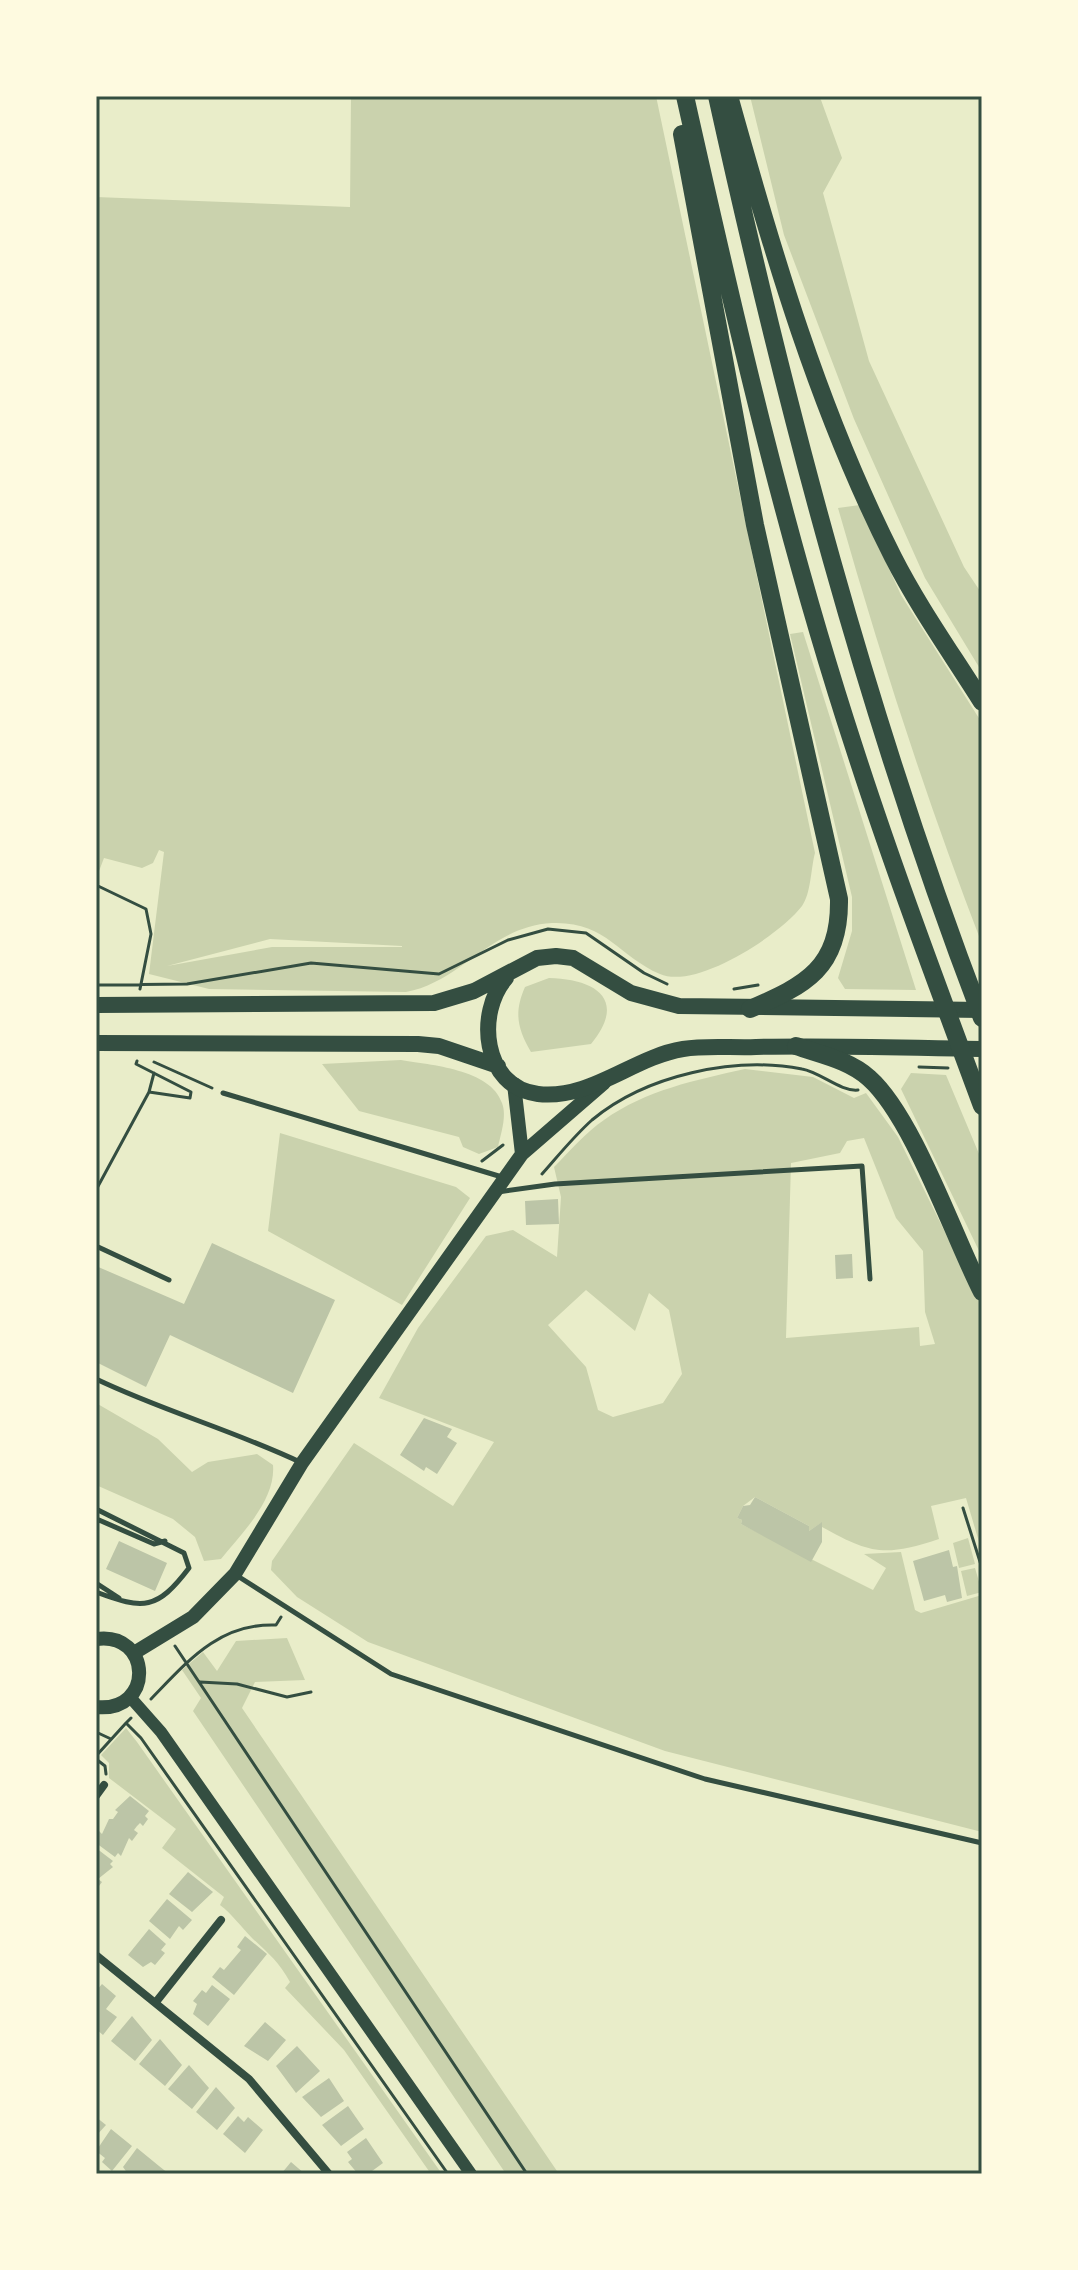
<svg xmlns="http://www.w3.org/2000/svg" width="1078" height="2270" viewBox="0 0 1078 2270" font-family="Jost,sans-serif">
  <rect width="100%" height="100%" fill="#e9edc9"/>
  <path fill="#cad2ad" fill-rule="evenodd" d="M351,96H656L815,853C811,867 811,894 802,906C780,935 696,990 660,974C618,956 606,921 552,923C491,926 461,982 406,992L209,989L149,974L164,852L159,850L153,863L142,868L104,858L96,879V197L350,207ZM270,939L402,946V947H272L167,966Z
    M750,96H817L821,100L842,158L823,193L869,361L964,567L982,594V672L925,578L854,419L784,235Z
    M860,505L901,595L982,723V944C927,801 880,656 838,508Z
    M803,632L916,990L845,989L838,978L852,931V897L790,634Z
    M549,978C595,979 628,999 591,1044L531,1052C517,1028 514,1012 525,987Z
    M401,1060C430,1065 491,1069 502,1103C507,1116 501,1133 498,1147L479,1154L463,1147L459,1137L359,1111L322,1064Z
    M745,1069L813,1077L854,1098L866,1093L898,1137L982,1307V1552L966,1498L931,1506L939,1539C884,1557 871,1554 822,1527L821,1523L809,1531V1526L755,1497L743,1506L737,1518L742,1520L741,1524L873,1590L886,1568L864,1554L901,1552L915,1610L921,1613L982,1595V1832L665,1751L368,1642L297,1597L271,1570L272,1561L354,1443L453,1506L494,1442L379,1398L418,1328L486,1236L513,1230L557,1257L561,1197L554,1167C570,1151 586,1132 604,1120C646,1090 696,1080 745,1069ZM864,1138L896,1218L923,1251L925,1312L935,1344L920,1346L919,1327L786,1338L791,1163L840,1153L847,1141ZM586,1290L635,1331L649,1293L669,1310L682,1374L663,1403L613,1417L598,1410L586,1367L548,1325Z
    M911,1073L946,1075L982,1161V1257L901,1089Z
    M280,1133L456,1187L470,1198L402,1305L268,1231Z
    M96,1403L158,1439L192,1472L208,1462L257,1454L273,1465C276,1500 242,1533 221,1559L204,1561L195,1537L173,1519L96,1485Z
    M968,1538L975,1564L959,1568L953,1543Z
    M975,1568L982,1592L967,1596L961,1571Z
    M287,1638L305,1680L255,1682L242,1708L559,2174H506L193,1711L201,1698L182,1670L203,1652L217,1671L236,1641Z
    M126,1728L137,1742L442,2174H431L344,2050L285,1988L290,1982C279,1962 268,1953 252,1938C241,1927 233,1915 220,1905L224,1897L162,1848L176,1829L109,1778V1763L101,1755Z"/>
  <path fill="#bcc5a7" d="M558,1199L559,1224L526,1225L525,1201Z
    M212,1243L335,1300L293,1393L170,1335L146,1387L96,1362V1266L184,1304Z
    M852,1254L853,1278L836,1279L835,1255Z
    M424,1418L452,1429L447,1437L457,1443L437,1474L426,1467L424,1471L400,1455Z
    M755,1497L809,1526V1531L822,1522V1542L811,1562L741,1524L742,1520L737,1518L743,1506L750,1505Z
    M119,1541L167,1563L155,1591L106,1569Z
    M949,1550L953,1567L957,1566L962,1598L947,1602L945,1595L924,1601L913,1561Z
    M130,1796L149,1811L145,1816L148,1819L143,1826L140,1823L137,1826L134,1830L138,1833L132,1841L129,1838L121,1856L118,1853L115,1857L96,1843V1835L99,1831L102,1834L109,1819H113L118,1812L115,1810Z
    M96,1848L113,1861L110,1864L113,1867L98,1879L102,1882L96,1890Z
    M188,1872L213,1892L192,1912L169,1894Z
    M167,1899L192,1920L183,1930L179,1926L170,1939L149,1921Z
    M149,1929L166,1944L161,1950L165,1953L155,1965L151,1962L143,1967L128,1955Z
    M245,1936L267,1954L234,1995L212,1977L220,1967L224,1970L241,1950L237,1947Z
    M102,1984L116,1996L106,2009L117,2017L103,2035L96,2029V1991Z
    M212,1985L230,1999L208,2026L193,2014L197,2004L193,2001L202,1990L206,1993Z
    M132,2016L152,2040L135,2061L111,2041Z
    M265,2022L286,2040L268,2061L244,2046Z
    M160,2039L182,2065L165,2086L139,2064Z
    M297,2046L320,2071L296,2093L276,2066Z
    M189,2065L209,2088L192,2109L168,2089Z
    M329,2078L344,2101L321,2117L302,2097Z
    M216,2087L235,2108L217,2130L196,2112Z
    M348,2106L364,2129L341,2146L322,2125Z
    M238,2116L244,2122L248,2117L263,2130L245,2153L223,2134Z
    M96,2117L106,2125L96,2136Z
    M111,2129L132,2146L112,2171L102,2162L105,2158L96,2151Z
    M366,2138L383,2163L368,2174H358L348,2162L352,2159L347,2152Z
    M137,2148L159,2166L169,2174H128L123,2167Z
    M291,2162L305,2174H281Z"/>
  <g fill="none" stroke-linecap="round" stroke-linejoin="round">
    <path stroke="#344e41" stroke-width="3" d="M96,885L146,909L151,934L140,989
      M96,985L187,984L311,963L439,974L508,940L548,929L586,933L644,973L667,984
      M734,989L758,985
      M137,1061L136,1064L191,1092L190,1098L149,1092
      M154,1062L212,1088
      M919,1067L948,1068
      M482,1161L503,1145
      M542,1174C558,1156 574,1136 592,1120C646,1075 734,1056 802,1069C820,1072 841,1092 858,1090
      M96,1190L149,1092L154,1073
      M963,1508L982,1568
      M175,1646L527,2174
      M200,1682L237,1684L287,1697L311,1692
      M151,1699C188,1661 219,1623 276,1625L281,1617
      M131,1718L126,1723L141,1738L448,2174
      M96,1732L111,1739
      M96,1756L126,1723
      M96,1759L105,1766L106,1774"/>
    <path stroke="#344e41" stroke-width="5" d="M223,1093L502,1177
      M498,1192L555,1184L862,1166L870,1279
      M96,1246L169,1280
      M96,1379C163,1411 235,1431 302,1463
      M96,1509L184,1553L189,1568C157,1610 144,1610 96,1592
      M96,1523L99,1520L154,1544L165,1541
      M236,1575L391,1674L705,1779L982,1843
      M96,1583L119,1598"/>
    <path stroke="#344e41" stroke-width="8" d="M96,1796L104,1785
      M96,1955L249,2079L329,2174
      M156,2002L221,1920"/>
    <path stroke="#344e41" stroke-width="12" d="M130,1697L161,1732L471,2174"/>
    <path stroke="#344e41" stroke-width="14" d="M514,1084L522,1154
      M96,1639C152,1631 155,1713 96,1707
      M134,1653L193,1617L235,1574L302,1463L522,1154L604,1083"/>
    <path stroke="#344e41" stroke-width="16" d="M506,978C476,1012 482,1087 538,1094C591,1100 633,1057 683,1049C706,1045 732,1048 756,1047C831,1045 907,1048 982,1049
      M96,1005L434,1003L474,991L537,958L556,956L573,958L631,993L679,1006L982,1010
      M96,1043L418,1044L439,1046L498,1066"/>
    <path stroke="#344e41" stroke-width="18" d="M685,96C734,315 784,533 854,747C893,868 938,987 982,1106
      M717,96C786,409 867,718 982,1018
      M729,96C773,254 819,411 893,557C919,608 952,654 982,702
      M682,134L755,525L839,899C840,968 806,985 750,1009
      M796,1046C822,1055 849,1060 869,1078C913,1117 953,1235 982,1292"/>
  </g>
  <rect width="1078" height="2270" fill="none" stroke="#fefae0" stroke-width="196"/>
  <rect x="98" y="98" width="882" height="2074" fill="none" stroke="#344e41" stroke-width="3"/>
</svg>
